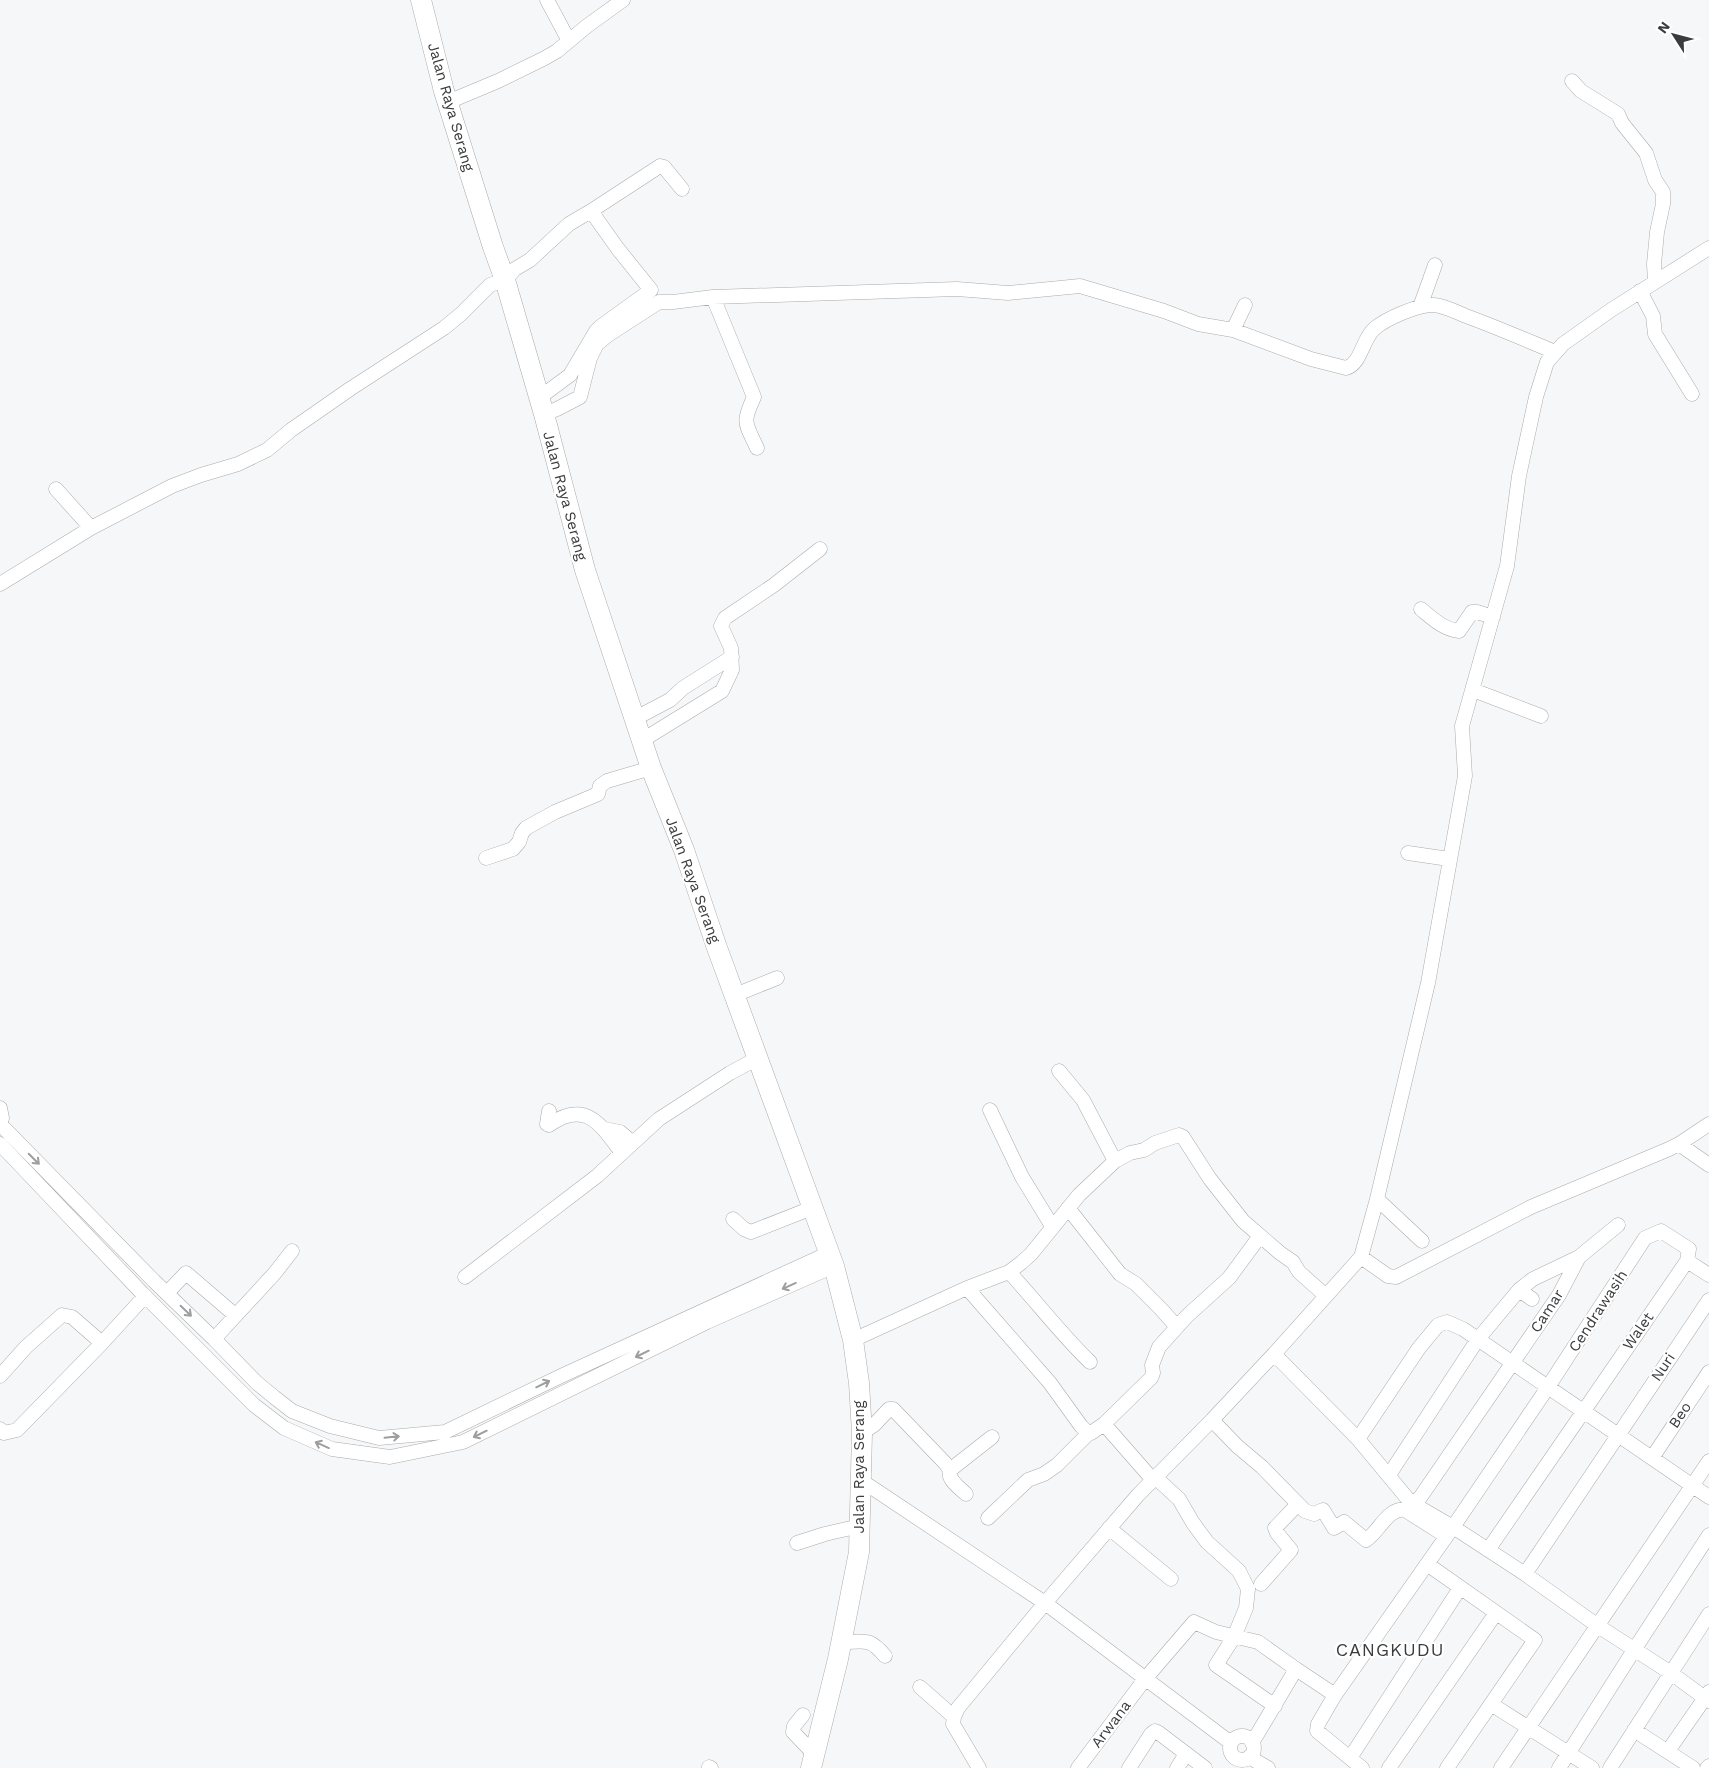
<svg xmlns="http://www.w3.org/2000/svg" width="1709" height="1768" viewBox="0 0 1709 1768" font-family="'Work Sans',sans-serif">
  <rect width="100%" height="100%" fill="#f6f7f9"/>
  <g fill="none" stroke-linecap="round" stroke-linejoin="round">
    <g stroke="#a9abac" stroke-width="15">
      <path id="minor" d="M547,0L569,41
        M1572,81L1581,91L1618,114L1622,123L1646,153L1655,180L1663,192V204L1657,232L1654,264L1655,282
        M448,102L498,81L545,58L557,51L587,26L623,0
        M591,211L660,166L664,167L682,189
        M1640,291L1653,316L1655,334L1692,394
        M713,297L754,397C742,423 745,422 757,448
        M1420,307L1435,265
        M1233,330L1245,305
        M544,414L557,409L580,397L590,358L597,344L608,335L659,302H673L713,297L957,289L1008,293L1080,286L1164,311L1198,324L1233,330L1311,359L1346,368C1361,364 1362,340 1374,329C1385,319 1419,304 1434,305C1445,306 1456,312 1466,316C1496,327 1526,340 1555,352
        M56,489L91,528
        M0,584L91,528L172,486L201,475L238,464L267,450L291,430L350,389L444,328L461,314L490,285L505,280L515,269L530,260L569,224L591,211L618,249L651,290L600,327L596,331L570,375L539,398
        M1421,609C1433,619 1443,629 1459,631L1472,612H1477L1493,617
        M1473,690L1541,716
        M634,719L670,700L683,688L732,657
        M641,741L722,691L732,670L731,648L721,626L725,618L774,585L820,549
        M1408,853L1449,859
        M486,858L513,849L519,842L522,833L526,828L555,812L598,794L600,786L607,781L651,768
        M735,995L777,978
        M1059,1071L1083,1100L1115,1161
        M0,1108L2,1118L0,1124
        M990,1110L1022,1177L1052,1226
        M549,1111L547,1124L549,1125C586,1099 601,1125 622,1153
        M0,1124L154,1281L214,1339L257,1383L274,1397L292,1411L330,1426L379,1438L445,1432L561,1376L829,1253
        M604,1129L620,1132L633,1143
        M0,1144L142,1293L254,1405L284,1428L332,1449L390,1457L463,1442L707,1322L834,1266
        M1679,1144L1709,1124
        M1377,1199L1422,1241
        M1068,1208L1120,1274L1136,1284L1161,1309L1177,1327
        M733,1219L744,1229L751,1232L812,1208
        M1361,1257L1388,1276L1396,1277L1531,1207L1669,1149L1679,1144L1709,1165
        M1687,1261L1709,1275
        M1009,1272C1036,1301 1061,1334 1090,1362
        M465,1277L597,1176L659,1119L730,1073L758,1058
        M967,1288L1009,1272L1021,1263L1031,1254L1079,1195L1115,1161L1130,1153L1144,1150L1155,1143L1179,1135L1183,1137L1210,1179L1243,1221L1280,1253L1293,1262L1299,1272L1326,1296
        M1519,1290L1532,1299
        M167,1293L186,1273L235,1315
        M214,1339L274,1274L292,1251
        M853,1340L967,1288L1050,1383L1081,1426L1087,1432L1091,1433L1104,1424L1151,1378L1153,1373L1152,1365L1159,1347L1187,1316L1229,1278L1260,1236
        M1274,1354L1358,1439L1407,1498L1415,1505L1453,1527L1525,1574L1598,1626L1671,1673L1709,1701
        M0,1376L26,1347L62,1315L72,1317L102,1343
        M1212,1420L1237,1446L1262,1467L1305,1511L1314,1514L1323,1510L1334,1528L1344,1522L1366,1540C1379,1532 1388,1507 1405,1510L1446,1536
        M1104,1424L1153,1480
        M0,1429L4,1433L17,1430L102,1343L145,1296
        M862,1433L874,1425L889,1409H893L945,1463L950,1470C947,1480 959,1487 966,1494
        M1358,1439L1419,1348L1438,1325L1447,1322L1463,1329L1709,1497
        M1652,1458L1709,1372
        M950,1470L992,1437
        M1389,1475L1478,1339L1519,1290L1533,1279L1579,1257L1618,1225
        M1155,1477L1179,1499L1193,1523L1207,1542L1239,1571L1248,1589L1246,1608L1234,1637L1216,1665L1275,1706
        M862,1481L1045,1603L1231,1743
        M1415,1505L1559,1295L1579,1257
        M988,1518L1028,1480L1044,1474L1057,1465L1089,1433
        M1109,1528L1171,1579
        M797,1543L825,1534L860,1526
        M1427,1564L1535,1640L1447,1768
        M1525,1574L1709,1300
        M1261,1584L1291,1550L1277,1533L1275,1528L1298,1504
        M842,1642C865,1642 869,1637 885,1656
        M920,1687L954,1717
        M1335,1695L1318,1724L1317,1731L1362,1768
        M1491,1704L1592,1768
        M803,1715L794,1726L793,1732L815,1755
        M1634,1730L1693,1768
        M1230 1748a12 12 0 1 1 24 0a12 12 0 1 1-24 0Z
        M1252,1743L1296,1669L1335,1695L1453,1527L1548,1387L1645,1238L1661,1231L1689,1249L1687,1261L1488,1550
        M1668,1751L1709,1692
        M1249,1757L1268,1768
        M1350,1758L1460,1588
        M709,1767L711,1768
        M979,1768L953,1724L954,1717L958,1708L1045,1603L1138,1495L1212,1420L1274,1354L1361,1257L1377,1199L1428,983L1465,776L1462,726L1507,566L1519,476L1536,397L1547,362L1563,344L1611,310L1709,248
        M1078,1768L1145,1679L1194,1622L1216,1632L1258,1642L1296,1669
        M1129,1768L1151,1734L1155,1731L1159,1733L1205,1768
        M1177,1768L1186,1754
        M1389,1768L1496,1613
        M1501,1768L1709,1461
        M1559,1768L1634,1650L1709,1535
        M1610,1768L1709,1614
        M1707,1768L1709,1766"/>
    </g>
    <g stroke="#a9abac" stroke-width="21">
      <path id="highway" d="M421,0L444,91L493,247L505,280L544,414L585,570L651,768L684,850L716,945L834,1266L853,1340L859,1383L862,1433L859,1552L838,1659L811,1768"/>
    </g>
    <use href="#minor" stroke="#fff" stroke-width="14"/>
    <use href="#highway" stroke="#fff" stroke-width="20"/>
  </g>
  <defs><path id="oneway-shaft" d="M-6 0H5M1.5-3L5.5 0L1.5 3" fill="none" stroke-width="1.6" stroke-linecap="round" stroke-linejoin="round" transform="scale(1.25)"/></defs>
  <g stroke="#9e9e9e">
    <use href="#oneway-shaft" transform="translate(34 1159) rotate(45)"/>
    <use href="#oneway-shaft" transform="translate(789 1286) rotate(156)"/>
    <use href="#oneway-shaft" transform="translate(186 1311) rotate(44)"/>
    <use href="#oneway-shaft" transform="translate(642 1354) rotate(154)"/>
    <use href="#oneway-shaft" transform="translate(543 1384) rotate(-26)"/>
    <use href="#oneway-shaft" transform="translate(480 1434) rotate(154)"/>
    <use href="#oneway-shaft" transform="translate(392 1437) rotate(-6)"/>
    <use href="#oneway-shaft" transform="translate(322 1445) rotate(-156)"/>
  </g>
  <g text-anchor="middle" dominant-baseline="central" stroke-width="4.5" stroke-linejoin="round" paint-order="stroke">
    <g font-size="15" fill="#3c3c3d" stroke="#fff">
      <text transform="translate(451 107) rotate(74)">Jalan Raya Serang</text>
      <text transform="translate(565 496) rotate(75)">Jalan Raya Serang</text>
      <text transform="translate(693 880) rotate(70)">Jalan Raya Serang</text>
      <text transform="translate(1547 1311) rotate(-57)">Camar</text>
      <text transform="translate(1598 1311) rotate(-57)">Cendrawasih</text>
      <text transform="translate(1638 1331) rotate(-55)">Walet</text>
      <text transform="translate(1663 1367) rotate(-56)">Nuri</text>
      <text transform="translate(1680 1415) rotate(-56)">Beo</text>
      <text transform="translate(859 1467) rotate(-90)">Jalan Raya Serang</text>
      <text transform="translate(1111 1724) rotate(-53)">Arwana</text>
    </g>
    <g font-size="18" letter-spacing="1" fill="#3c3c3d" stroke="#fff">
      <text x="1390" y="1649">CANGKUDU</text>
    </g>
  </g>
  <g transform="translate(1674 35) rotate(306)" stroke="#ffffff" stroke-width="4" paint-order="stroke">
  <path d="M0-4L9 19L0 12L-9 19Z" fill="#3c3c3d"/>
  <text y="-8" font-size="14" font-weight="bold" text-anchor="middle" fill="#3c3c3d">N</text>
  </g>
</svg>
